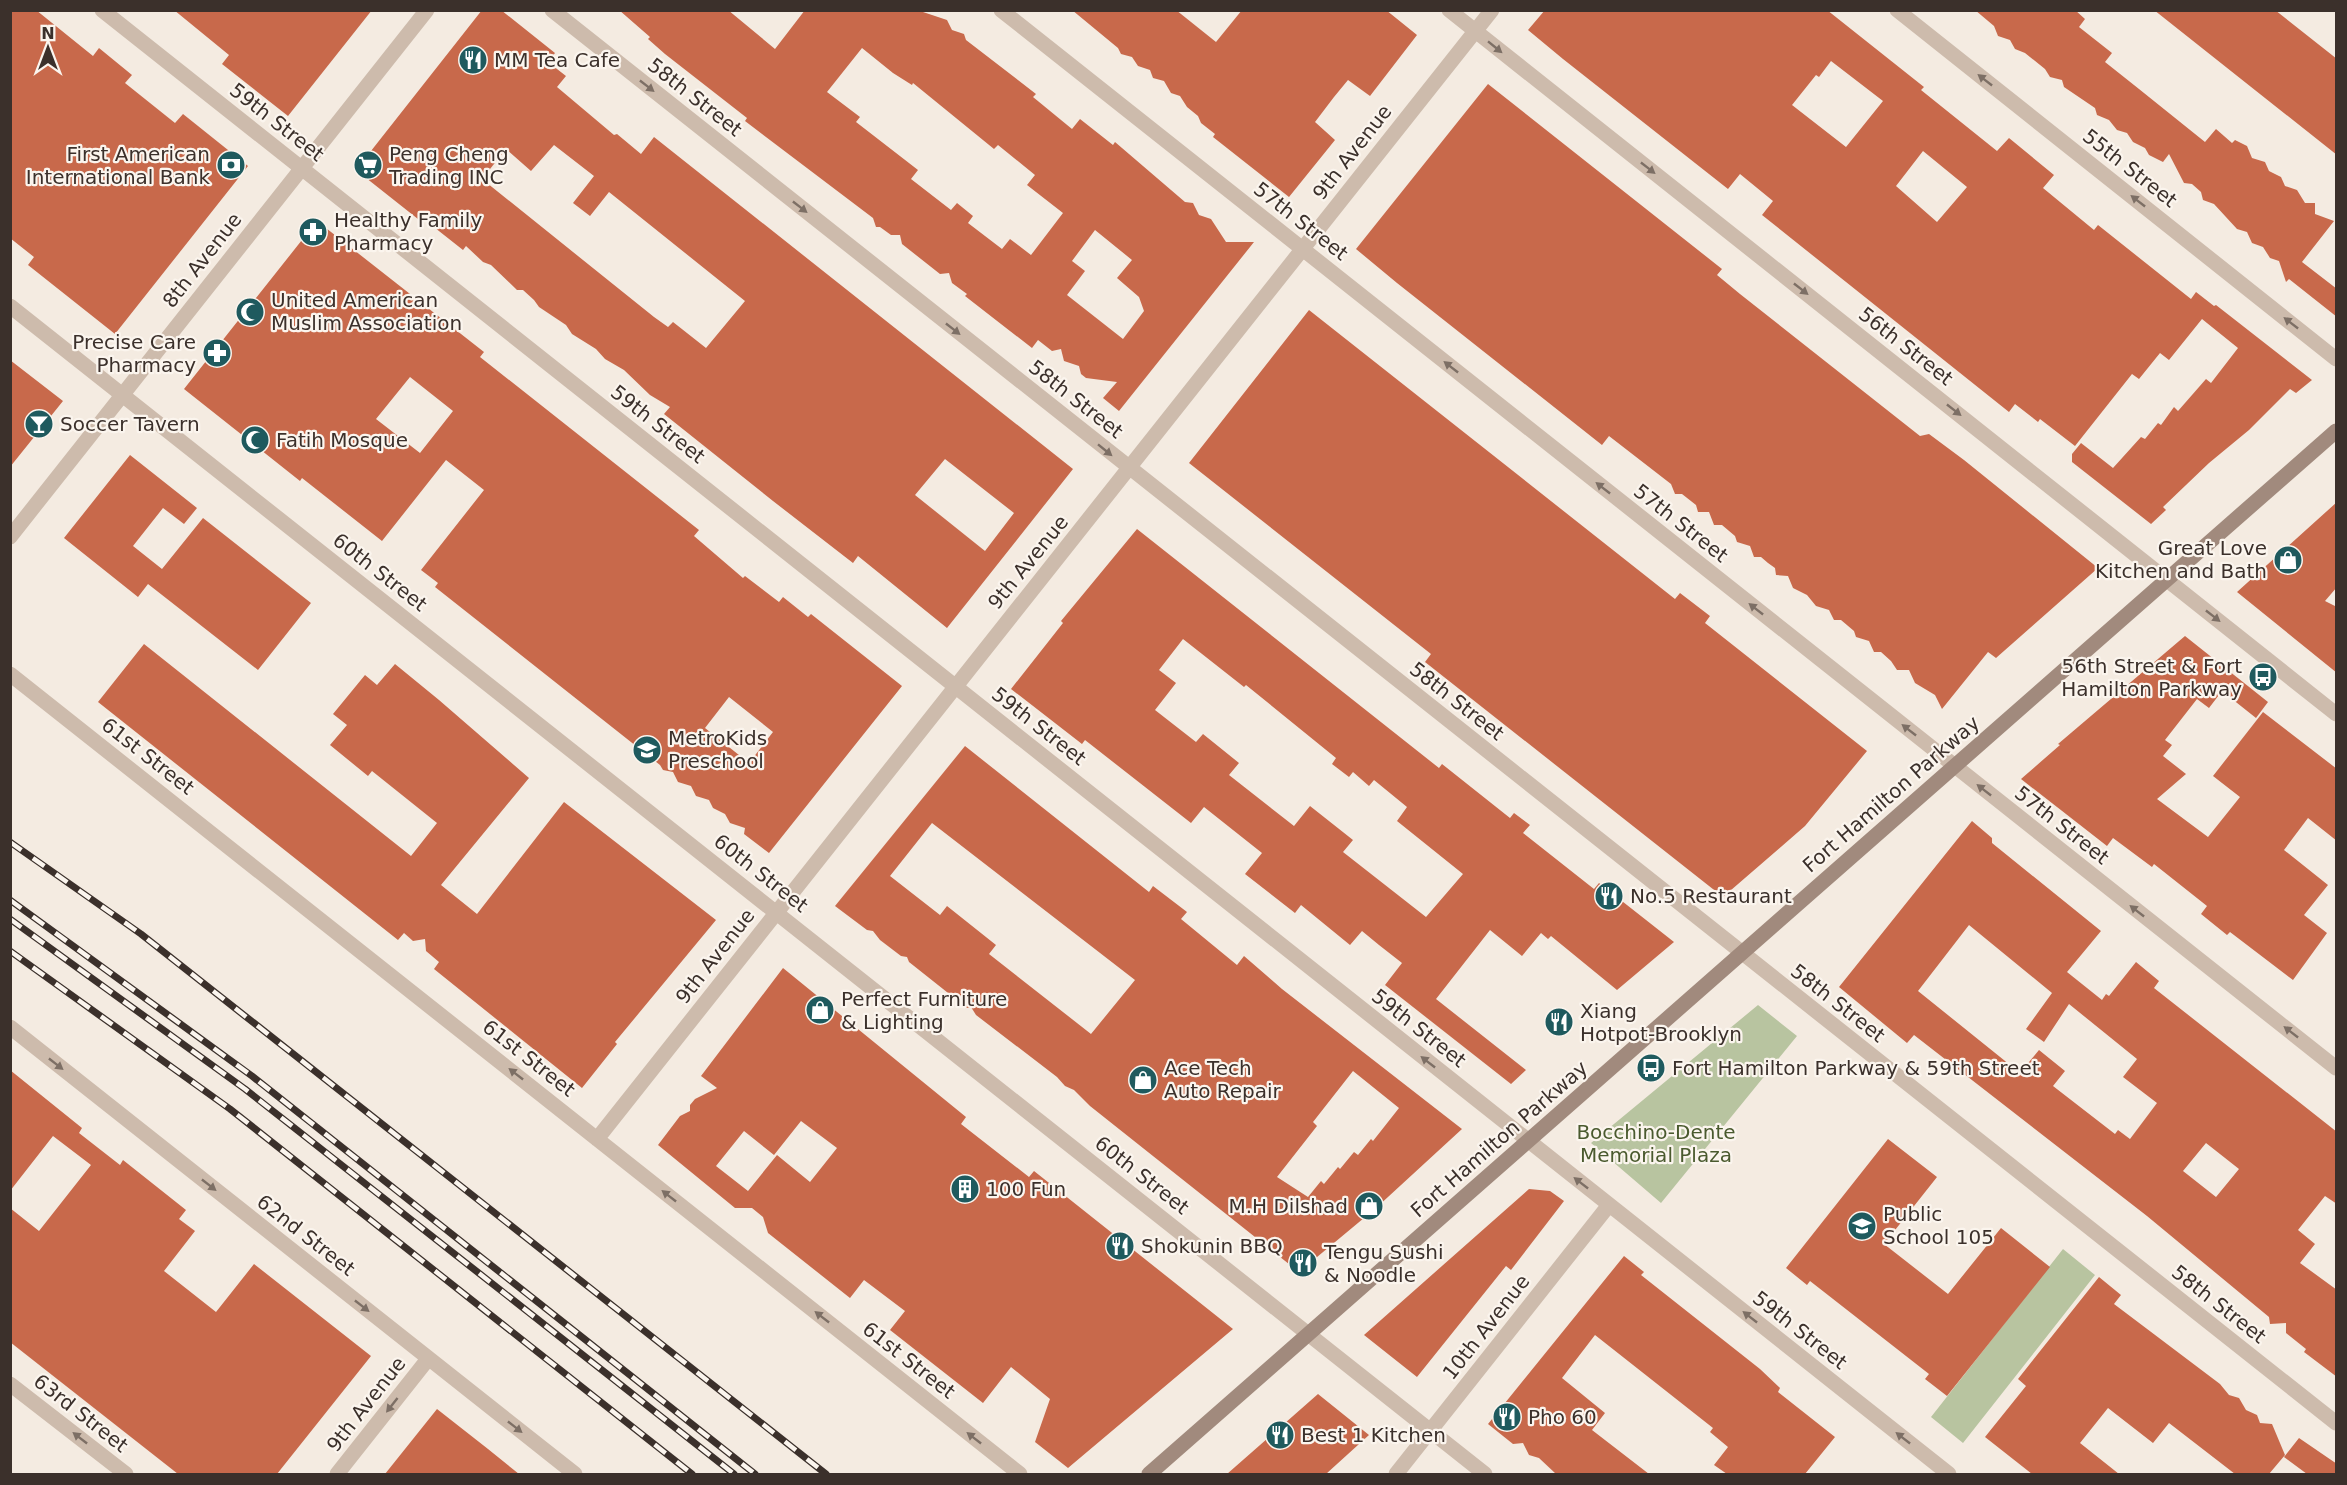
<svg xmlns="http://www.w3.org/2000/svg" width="2347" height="1485" viewBox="0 0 2347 1485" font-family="'DejaVu Sans',sans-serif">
  <rect width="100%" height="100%" fill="#f4ebe1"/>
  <path fill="#b8c4a0" d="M1758,1005L1797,1036L1661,1203L1591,1143Z
    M2063,1249L2095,1275L1963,1443L1931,1417Z"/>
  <path fill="#c8694b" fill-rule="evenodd" d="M10,10H36L93,56L99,48L132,75L125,83L175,123L183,114L248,166L115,334L28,265L34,257L10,238Z
    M174,10H372L288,116L222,64L229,55Z
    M482,10H501L555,53L548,62L566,76L557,87L614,135L617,134L641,154L654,137L1073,469L947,628L858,556L853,563L773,501L664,414L670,407L650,395L624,370L605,359L596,349L572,334L566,325L539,307L534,300L523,290H517L491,265L483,262L466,246L463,250L425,220L423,223L356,170ZM554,145L594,176L573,203L590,216L609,192L745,301L706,348L673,322L668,327L654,317L482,179L506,149L531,171ZM945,459L1014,513L985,551L915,495Z
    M619,10H728L775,49L805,10H917L947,20L952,30L964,34L966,40L1036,94L1033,97L1072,129L1080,119L1113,145L1115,142L1185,202L1193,203L1199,215L1211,219L1226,242H1254L1119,411L1103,398L1117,382L1086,378L1081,374L1079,366L1064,361L1061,349L1052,351L1038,340L1032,348L965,296L967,294L952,283L949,273L940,274L902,244L900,235H891L880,227H876L873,218L745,121L747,118L665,54L648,39L650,37ZM862,48L893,73L912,85L913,83L994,149L998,145L1035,175L1027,185L1063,213L1031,255L1010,239L1002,249L968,223L973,216L957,203L951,210L911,179L918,170L856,122L860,117L827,92ZM1095,230L1132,260L1117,278L1139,297L1144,311L1123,339L1067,295L1085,271L1072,261Z
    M1072,10H1176L1216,42L1242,10H1386L1417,35L1370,96L1348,80L1334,97L1315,122L1335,140L1289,197L1213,137L1215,134L1201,123L1198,116L1187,107L1180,96L1171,93L1164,81L1153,78L1150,70L1138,66L1132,57L1121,54L1118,48Z
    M1545,10H1827L1924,87L1921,90L1997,151L2009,138L2054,175L2043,188L2094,230L2098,225L2191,299L2196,292L2214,306L2216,305L2312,380L2296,393L2290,389L2249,430L2209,463L2163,507L2166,510L2151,524L2072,462V454L2081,443L2113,468L2141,437L2145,439L2158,423L2161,425L2174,407L2178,411L2206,379L2211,383L2238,348L2202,319L2169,360L2160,353L2139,379L2132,374L2075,446L2040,419L2038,422L2015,404L2009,412L1762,215L1773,201L1740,174L1728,189L1563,59L1528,30ZM1831,61L1883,101L1846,147L1792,105L1816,75L1819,77ZM1923,151L1967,187L1937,222L1896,186Z
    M1975,10H2075L2085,19L2079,27L2112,53L2105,62L2139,89L2205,142L2216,129L2232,143L2235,140L2247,146L2252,158L2265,162L2269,171L2281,177L2285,186L2297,190L2305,203H2315V214L2334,221L2302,262L2337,289V317L2289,279L2286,282L2279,261L2270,258L2263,247L2252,243L2247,232L2237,229L2214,204L2203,200L2201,192L2192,184L2184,183L2169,154L2163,162L2149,155L2145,148L2133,142L2127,133L2117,130L2109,120L2097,115L2095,108L2064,87L2062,80L2050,77L2045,69L2025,53L2015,49L2010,40L1998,36L1994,26Z
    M2154,10H2275L2337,59V155Z
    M1488,84L1722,269L1717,275L1740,294L1920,436L1929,434L1964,460L2098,568L1996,658L1988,652L1942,709L1935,695L1915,683L1909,670H1897L1891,661L1881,652H1874L1869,641L1856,637L1854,631L1841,620H1834L1829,610L1816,606L1807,595L1793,588L1788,576L1776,575L1775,568L1768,563L1761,557H1754L1750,546L1737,542L1735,536L1722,525H1714L1709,512H1698L1696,505L1682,494H1675L1671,484L1609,436L1602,445L1397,283L1356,249Z
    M317,221L484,352L480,357L699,530L694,536L743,578L745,576L779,602L783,597L808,617L811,614L902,686L769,853L744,834L745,828L730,823L725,814L713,808L709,800L696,796L691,786L678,782L673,772L663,770L660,765L435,587L438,583L421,570L484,490L446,460L382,541L302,478L300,481L184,389ZM410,377L453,411L420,453L376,419ZM729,697L773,732L749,763L705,728Z
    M1309,310L1675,599L1680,593L1710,616L1705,623L1867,751L1805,826L1723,897L1425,662L1431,654L1189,463Z
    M10,360L63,401L10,467Z
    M130,455L197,508L184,524L163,508L133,546L162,569L203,518L311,603L258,670L148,584L138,597L64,538Z
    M2337,502V587L2325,601L2337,607V673L2237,592Z
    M1137,529L1439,768L1442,764L1510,818L1514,813L1530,825L1523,833L1594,889L1599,883L1674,942L1617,990L1551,936L1548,939L1541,933L1522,956L1490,930L1436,999L1526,1070L1511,1084L1385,985L1402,963L1379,945L1362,931L1350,945L1301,905L1295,913L1245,874L1262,853L1204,807L1191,823L1085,740L1082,744L1011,689L1063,623L1061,621ZM1183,639L1244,687L1246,685L1336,758L1332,764L1349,777L1353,772L1369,786L1374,780L1407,807L1397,821L1463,874L1426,917L1343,852L1353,840L1310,806L1294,826L1229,775L1239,763L1203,734L1196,742L1155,710L1176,683L1159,670Z
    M2185,636L2268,702L2256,718L2222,691L2209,708L2197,699L2165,740L2172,745L2163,756L2186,774L2157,799L2208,837L2240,797L2213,776L2263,712L2337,769V841L2308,818L2284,850L2328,885L2304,915L2327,933L2293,980L2230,932L2227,935L2201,914L2207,906L2154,864L2152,867L2113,838L2107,846L2021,779L2060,745L2058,744Z
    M144,644L411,856L437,823L372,771L368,776L330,745L347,725L333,714L365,675L377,685L395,664L439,700L529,778L441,885L477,914L564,802L716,920L615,1042L617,1044L582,1088L434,969L439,962L426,951L425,939L413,941L404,933L398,940L98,702Z
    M965,746L1149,892L1153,886L1187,912L1181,919L1237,965L1244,956L1282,989L1462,1129L1376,1208L1299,1272L1090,1106L1074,1090L1065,1086L1057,1077L976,1015L971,1007L967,1008L909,962L907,957L901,956L880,940L873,931L867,930L835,906ZM932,823L1135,980L1091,1034L989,954L996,945L947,906L940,915L890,876ZM1353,1071L1399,1108L1373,1141L1371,1139L1358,1155L1354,1152L1340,1169L1338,1167L1324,1184L1321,1181L1308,1197L1277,1177L1317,1126L1313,1122Z
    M1972,821L1992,838V843L2101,931L2067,972L2102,1000L2106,994L2109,996L2136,962L2159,981L2154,988L2337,1132V1204L2325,1196L2298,1230L2315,1244L2300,1263L2337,1290V1377L2304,1352L2306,1349L2286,1333V1323L2270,1324L2269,1317L2147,1216L1914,1035L1907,1043L1839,987ZM1969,925L2052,993L2026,1029L2044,1042L2069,1004L2137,1059L2123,1077L2157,1103L2130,1139L2118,1130L2115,1134L2053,1086L2065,1071L2039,1050L2020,1073L1918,991ZM2206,1143L2239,1169L2216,1197L2183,1171Z
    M783,968L966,1117L961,1124L1029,1177L1034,1171L1233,1329L1068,1468L1035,1442L1050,1399L1011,1367L983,1403L890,1330L905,1311L864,1280L850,1298L768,1233L763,1217L752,1208H735L658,1145L680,1116L690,1111V1105L695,1099L717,1088L701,1076ZM801,1121L837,1148L810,1182L777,1155L748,1191L716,1166L744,1131L774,1155Z
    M10,1070L82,1128L79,1133L120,1165L123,1160L186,1210L179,1219L195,1231L164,1271L216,1312L254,1264L371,1356L277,1474H178L10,1342V1208L39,1231L91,1165L53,1136L10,1191Z
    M1888,1139L1937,1177L1884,1244L1948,1294L2001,1228L2050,1267L1947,1396L1925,1379L1929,1374L1810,1281L1807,1285L1786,1268Z
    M1529,1189L1550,1191L1564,1201L1511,1270L1506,1266L1417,1377L1364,1335Z
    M1624,1256L1644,1272L1641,1275L1760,1369L1780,1388L1778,1392L1835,1437L1805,1474H1727L1714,1465L1728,1447L1710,1432L1713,1428L1595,1335L1562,1378L1605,1413L1592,1430L1649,1474H1556L1539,1458L1529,1455L1523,1443L1513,1444L1488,1424Z
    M2099,1277L2121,1295L2114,1304L2220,1384L2229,1395L2239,1398L2246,1410L2257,1415L2260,1423L2272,1424L2285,1455L2269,1474H2235L2169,1423L2153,1443L2108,1408L2080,1443L2119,1474H2032L1985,1437L2026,1386L2018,1379Z
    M1318,1394L1369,1435L1326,1474H1227Z
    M437,1409L488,1449L519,1474H385Z
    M2299,1438L2337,1464V1474H2307L2284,1457Z"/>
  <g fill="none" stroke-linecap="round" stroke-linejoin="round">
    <path stroke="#cdbbac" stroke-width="15" d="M102,10L1949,1474
      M552,10L2336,1423
      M1001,10L2336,1068
      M1449,10L2336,714
      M1897,10L2336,359
      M10,306L1485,1474
      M10,537L427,10
      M10,674L1020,1474
      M10,1027L575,1474
      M597,1139L1492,10
      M10,1384L126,1474
      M337,1474L428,1359
      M1396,1474L1609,1205"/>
    <path stroke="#a18a7d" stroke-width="15" d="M1149,1474L2336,431"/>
    <g stroke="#3b302b" stroke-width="7">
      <path id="rail" d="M10,842L141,934L826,1474
        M10,900L252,1076L755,1474
        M10,919L245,1089L734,1474
        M10,951L230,1109L692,1474"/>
    </g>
    <use href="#rail" stroke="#fbf5ee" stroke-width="4.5" stroke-dasharray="14" stroke-linecap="butt"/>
  </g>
  <defs><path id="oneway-solid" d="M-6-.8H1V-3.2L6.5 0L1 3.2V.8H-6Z" transform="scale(1.5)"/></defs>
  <g fill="#7d6f65">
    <use href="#oneway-solid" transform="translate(1495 47) rotate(39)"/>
    <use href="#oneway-solid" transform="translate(1985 80) rotate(-142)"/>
    <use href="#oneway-solid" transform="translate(647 86) rotate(38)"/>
    <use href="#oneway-solid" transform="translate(1648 168) rotate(38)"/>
    <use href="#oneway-solid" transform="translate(2138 201) rotate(-142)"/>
    <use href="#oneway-solid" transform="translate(800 207) rotate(38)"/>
    <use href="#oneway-solid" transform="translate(1801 289) rotate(38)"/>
    <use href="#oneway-solid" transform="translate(2291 323) rotate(-142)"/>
    <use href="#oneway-solid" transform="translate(953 329) rotate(38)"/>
    <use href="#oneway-solid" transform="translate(1451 367) rotate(-142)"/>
    <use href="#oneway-solid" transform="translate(1954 410) rotate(38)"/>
    <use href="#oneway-solid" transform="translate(1105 450) rotate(39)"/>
    <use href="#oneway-solid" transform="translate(1603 488) rotate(-142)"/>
    <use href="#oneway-solid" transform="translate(1756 609) rotate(-142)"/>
    <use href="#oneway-solid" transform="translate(2213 616) rotate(38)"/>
    <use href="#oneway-solid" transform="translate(1909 730) rotate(-142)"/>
    <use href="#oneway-solid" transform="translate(1984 790) rotate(-142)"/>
    <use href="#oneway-solid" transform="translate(2137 911) rotate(-142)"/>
    <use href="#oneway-solid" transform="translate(2291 1032) rotate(-142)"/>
    <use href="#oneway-solid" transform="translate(1428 1062) rotate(-142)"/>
    <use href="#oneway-solid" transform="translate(56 1064) rotate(38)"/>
    <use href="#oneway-solid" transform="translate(516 1074) rotate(-142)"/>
    <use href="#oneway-solid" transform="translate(1581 1183) rotate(-142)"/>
    <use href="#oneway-solid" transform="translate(209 1185) rotate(38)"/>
    <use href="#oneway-solid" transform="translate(669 1196) rotate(-142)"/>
    <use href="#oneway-solid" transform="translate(362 1306) rotate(38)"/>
    <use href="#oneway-solid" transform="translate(822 1317) rotate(-142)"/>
    <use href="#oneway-solid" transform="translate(1750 1317) rotate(-142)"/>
    <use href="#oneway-solid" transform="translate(392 1405) rotate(128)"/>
    <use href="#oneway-solid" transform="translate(515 1427) rotate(38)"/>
    <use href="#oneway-solid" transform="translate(80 1438) rotate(-142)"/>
    <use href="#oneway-solid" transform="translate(974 1438) rotate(-142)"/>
    <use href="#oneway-solid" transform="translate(1903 1438) rotate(-142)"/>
  </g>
  <defs>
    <g id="restaurant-disc" transform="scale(1.5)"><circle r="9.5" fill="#1f5a5e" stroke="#fbf5ee"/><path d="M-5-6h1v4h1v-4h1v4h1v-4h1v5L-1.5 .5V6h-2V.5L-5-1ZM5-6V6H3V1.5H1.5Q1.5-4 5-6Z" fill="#fff"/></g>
    <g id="bank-disc" transform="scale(1.5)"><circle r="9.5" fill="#1f5a5e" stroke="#fbf5ee"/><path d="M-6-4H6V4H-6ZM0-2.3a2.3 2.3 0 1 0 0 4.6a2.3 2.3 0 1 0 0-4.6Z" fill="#fff"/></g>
    <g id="supermarket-disc" transform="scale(1.5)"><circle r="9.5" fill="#1f5a5e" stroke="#fbf5ee"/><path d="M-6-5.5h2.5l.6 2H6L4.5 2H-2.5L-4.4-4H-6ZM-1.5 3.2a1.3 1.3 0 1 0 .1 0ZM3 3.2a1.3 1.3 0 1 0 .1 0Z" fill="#fff"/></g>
    <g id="pharmacy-disc" transform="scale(1.5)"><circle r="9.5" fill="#1f5a5e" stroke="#fbf5ee"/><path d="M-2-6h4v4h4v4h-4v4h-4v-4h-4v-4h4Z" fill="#fff"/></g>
    <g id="mosque-disc" transform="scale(1.5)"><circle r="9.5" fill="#1f5a5e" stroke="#fbf5ee"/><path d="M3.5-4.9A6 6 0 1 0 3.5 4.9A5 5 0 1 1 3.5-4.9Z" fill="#fff"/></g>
    <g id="bar-disc" transform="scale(1.5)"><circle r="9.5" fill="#1f5a5e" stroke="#fbf5ee"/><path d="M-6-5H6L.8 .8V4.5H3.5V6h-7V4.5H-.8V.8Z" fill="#fff"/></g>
    <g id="shop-disc" transform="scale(1.5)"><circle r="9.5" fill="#1f5a5e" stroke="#fbf5ee"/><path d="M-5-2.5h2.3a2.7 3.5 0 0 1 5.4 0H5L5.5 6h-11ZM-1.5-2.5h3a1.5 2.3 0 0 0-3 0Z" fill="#fff"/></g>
    <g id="bus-disc" transform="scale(1.5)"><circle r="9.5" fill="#1f5a5e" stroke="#fbf5ee"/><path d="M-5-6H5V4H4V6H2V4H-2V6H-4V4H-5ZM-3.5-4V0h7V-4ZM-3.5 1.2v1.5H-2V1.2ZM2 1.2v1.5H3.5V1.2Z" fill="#fff"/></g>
    <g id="school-disc" transform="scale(1.5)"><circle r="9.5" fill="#1f5a5e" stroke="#fbf5ee"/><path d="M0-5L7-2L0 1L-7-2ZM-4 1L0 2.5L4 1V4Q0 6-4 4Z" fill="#fff"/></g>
    <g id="building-disc" transform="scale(1.5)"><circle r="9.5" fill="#1f5a5e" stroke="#fbf5ee"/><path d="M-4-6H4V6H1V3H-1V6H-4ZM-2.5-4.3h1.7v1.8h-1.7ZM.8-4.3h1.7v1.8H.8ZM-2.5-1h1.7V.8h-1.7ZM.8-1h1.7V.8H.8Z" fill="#fff"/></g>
  </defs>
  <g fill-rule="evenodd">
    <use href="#restaurant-disc" x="473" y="60"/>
    <use href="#bank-disc" x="231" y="165"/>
    <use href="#supermarket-disc" x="368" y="165"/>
    <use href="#pharmacy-disc" x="313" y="232"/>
    <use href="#mosque-disc" x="250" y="312"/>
    <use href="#pharmacy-disc" x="217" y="353"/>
    <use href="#bar-disc" x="39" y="424"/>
    <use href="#mosque-disc" x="255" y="440"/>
    <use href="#shop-disc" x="2288" y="560"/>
    <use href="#bus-disc" x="2263" y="677"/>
    <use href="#school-disc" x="647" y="750"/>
    <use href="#restaurant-disc" x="1609" y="896"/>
    <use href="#shop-disc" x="820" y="1010"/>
    <use href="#restaurant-disc" x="1559" y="1022"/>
    <use href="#bus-disc" x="1651" y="1068"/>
    <use href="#shop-disc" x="1143" y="1080"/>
    <use href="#building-disc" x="965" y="1189"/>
    <use href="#shop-disc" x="1369" y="1206"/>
    <use href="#school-disc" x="1862" y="1226"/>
    <use href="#restaurant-disc" x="1120" y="1246"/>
    <use href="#restaurant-disc" x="1303" y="1263"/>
    <use href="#restaurant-disc" x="1507" y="1417"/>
    <use href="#restaurant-disc" x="1280" y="1435"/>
  </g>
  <g text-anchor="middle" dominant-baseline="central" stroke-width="4.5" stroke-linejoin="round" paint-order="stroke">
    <g font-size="20" fill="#3b302b" stroke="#fbf5ee" text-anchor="start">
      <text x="494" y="60">MM Tea Cafe</text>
      <text x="210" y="154" text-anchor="end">First American<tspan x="210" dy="23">International Bank</tspan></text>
      <text x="389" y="154">Peng Cheng<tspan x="389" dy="23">Trading INC</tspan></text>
      <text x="334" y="220">Healthy Family<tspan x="334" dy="23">Pharmacy</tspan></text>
      <text x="271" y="300">United American<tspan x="271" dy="23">Muslim Association</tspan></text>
      <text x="196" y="342" text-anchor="end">Precise Care<tspan x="196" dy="23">Pharmacy</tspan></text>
      <text x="60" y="424">Soccer Tavern</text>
      <text x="276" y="440">Fatih Mosque</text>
      <text x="2267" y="548" text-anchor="end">Great Love<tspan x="2267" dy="23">Kitchen and Bath</tspan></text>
      <text x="2242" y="666" text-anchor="end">56th Street &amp; Fort<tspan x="2242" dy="23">Hamilton Parkway</tspan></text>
      <text x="668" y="738">MetroKids<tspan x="668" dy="23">Preschool</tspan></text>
      <text x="1630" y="896">No.5 Restaurant</text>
      <text x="841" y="999">Perfect Furniture<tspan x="841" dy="23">&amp; Lighting</tspan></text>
      <text x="1580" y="1011">Xiang<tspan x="1580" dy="23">Hotpot-Brooklyn</tspan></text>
      <text x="1164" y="1068">Ace Tech<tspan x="1164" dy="23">Auto Repair</tspan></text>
      <text x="1672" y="1068">Fort Hamilton Parkway &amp; 59th Street</text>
      <text x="986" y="1189">100 Fun</text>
      <text x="1348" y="1206" text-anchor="end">M.H Dilshad</text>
      <text x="1883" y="1214">Public<tspan x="1883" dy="23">School 105</tspan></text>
      <text x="1141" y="1246">Shokunin BBQ</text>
      <text x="1324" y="1252">Tengu Sushi<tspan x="1324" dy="23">&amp; Noodle</tspan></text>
      <text x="1528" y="1417">Pho 60</text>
      <text x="1301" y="1435">Best 1 Kitchen</text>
    </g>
    <g font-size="20" fill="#3b302b" stroke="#fbf5ee">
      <text transform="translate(695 97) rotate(38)">58th Street</text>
      <text transform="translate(277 122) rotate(38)">59th Street</text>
      <text transform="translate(1352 152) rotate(-52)">9th Avenue</text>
      <text transform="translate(2130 168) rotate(38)">55th Street</text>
      <text transform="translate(1301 221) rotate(38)">57th Street</text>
      <text transform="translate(202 260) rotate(-52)">8th Avenue</text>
      <text transform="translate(1906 346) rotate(38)">56th Street</text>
      <text transform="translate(1076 399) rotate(38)">58th Street</text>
      <text transform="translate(658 424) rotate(38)">59th Street</text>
      <text transform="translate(1681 523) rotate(38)">57th Street</text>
      <text transform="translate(1028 562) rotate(-51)">9th Avenue</text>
      <text transform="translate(380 572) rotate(38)">60th Street</text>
      <text transform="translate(1457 701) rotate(38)">58th Street</text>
      <text transform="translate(1039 726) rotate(38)">59th Street</text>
      <text transform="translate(148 756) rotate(38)">61st Street</text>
      <text transform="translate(1891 794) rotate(-41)">Fort Hamilton Parkway</text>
      <text transform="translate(2062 825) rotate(38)">57th Street</text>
      <text transform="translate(761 873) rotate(38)">60th Street</text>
      <text transform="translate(715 956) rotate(-52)">9th Avenue</text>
      <text transform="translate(1838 1003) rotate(38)">58th Street</text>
      <text transform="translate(1419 1028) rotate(38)">59th Street</text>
      <text transform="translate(529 1058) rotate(38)">61st Street</text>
      <text transform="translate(1499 1139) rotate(-41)">Fort Hamilton Parkway</text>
      <text transform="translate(1142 1175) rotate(38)">60th Street</text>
      <text transform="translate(306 1235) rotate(38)">62nd Street</text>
      <text transform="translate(2219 1304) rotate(38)">58th Street</text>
      <text transform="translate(1486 1327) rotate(-52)">10th Avenue</text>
      <text transform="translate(1800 1330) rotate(38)">59th Street</text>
      <text transform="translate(909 1360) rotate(38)">61st Street</text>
      <text transform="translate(366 1404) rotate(-52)">9th Avenue</text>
      <text transform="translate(81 1413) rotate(38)">63rd Street</text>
    </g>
    <g font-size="20" fill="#4a5a2e" stroke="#fbf5ee">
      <text x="1656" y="1132">Bocchino-Dente<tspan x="1656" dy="23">Memorial Plaza</tspan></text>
    </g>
  </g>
  <rect width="2347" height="1485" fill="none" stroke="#3b302b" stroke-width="24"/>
  <g transform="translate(48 48)" stroke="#fbf5ee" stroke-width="4.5" paint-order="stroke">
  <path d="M0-4.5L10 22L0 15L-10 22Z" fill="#3b302b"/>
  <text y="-9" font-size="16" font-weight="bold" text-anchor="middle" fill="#3b302b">N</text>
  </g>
</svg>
